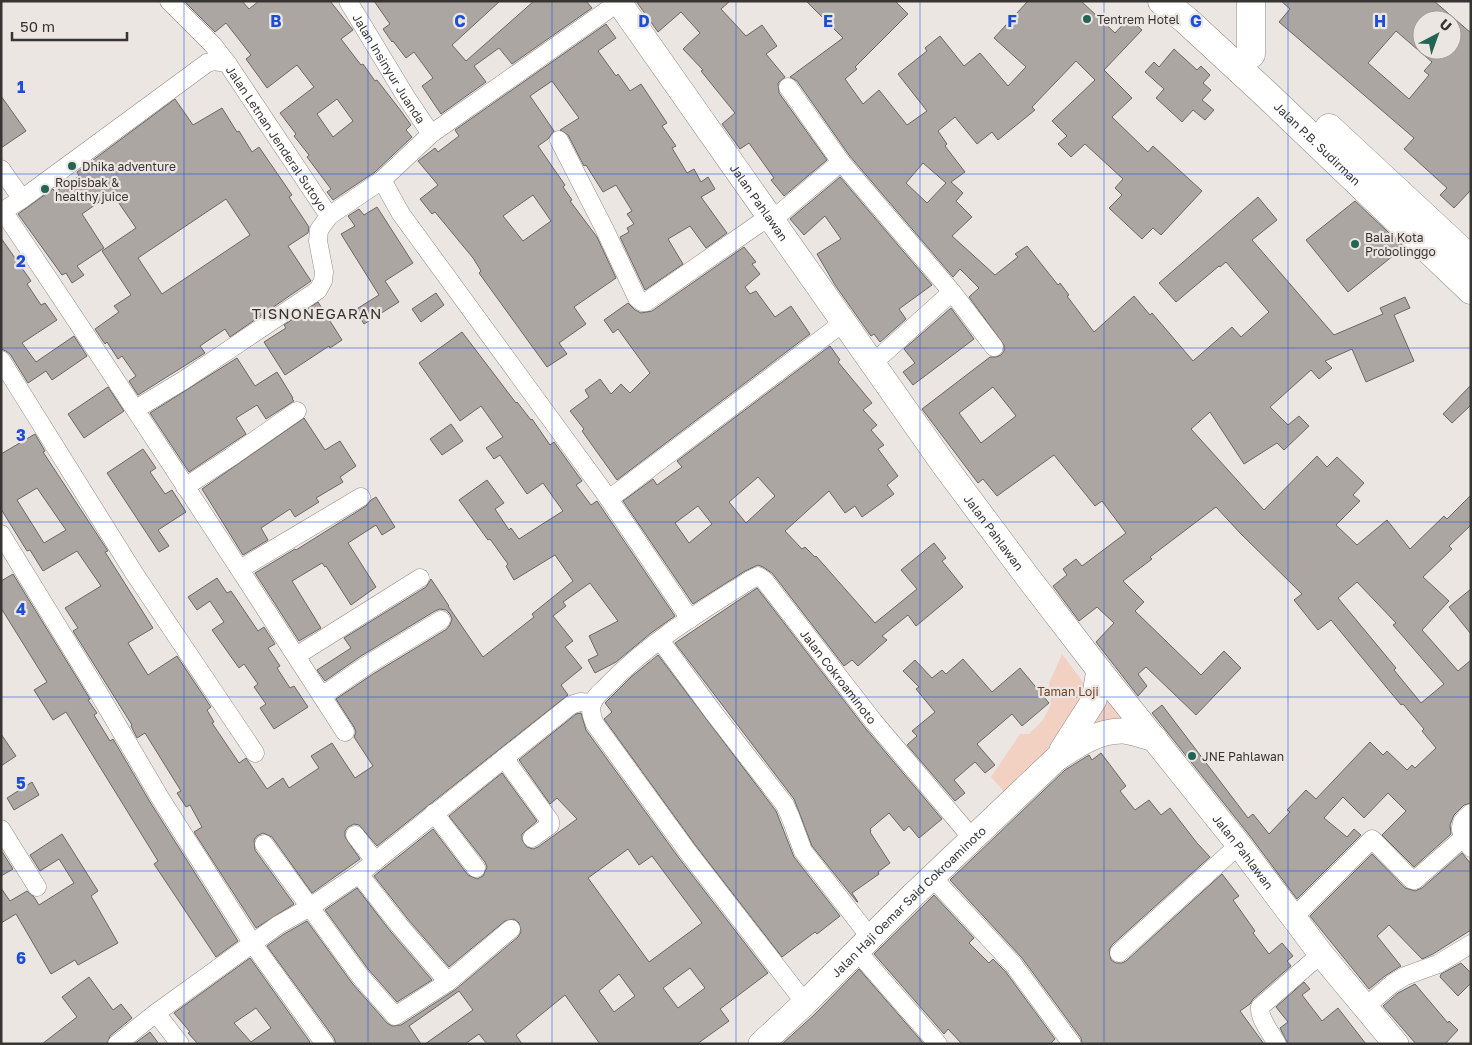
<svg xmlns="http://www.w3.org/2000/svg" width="1472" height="1045" viewBox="0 0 1472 1045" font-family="'Golos Text',sans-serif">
  <rect width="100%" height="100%" fill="#ece6e3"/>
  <path fill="#f2d1c3" d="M1062,654L1083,682L1086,696L1081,716L1007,795L991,777L1020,734H1029L1043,720L1051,704L1049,683Z
    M1107,694L1128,722L1093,728Z"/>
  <path fill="#aca6a3" stroke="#6c6764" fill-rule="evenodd" d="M184,1H242L249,9L259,1H330L353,30L341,39L361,65L363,64L375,81L377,80L401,111L411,125L406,130L412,137L375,172L333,200L327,192L331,189L307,157L309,155L294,136L296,134L280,113L314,87L297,65L267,88L246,59L251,55L226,23L215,32ZM337,99L353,121L333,137L317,114Z
    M374,1H500L452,45L466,61L534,1H586L592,8L512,64L499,48L474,66L486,82L441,114L422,86L433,78L414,52L406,58L393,41L392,42L383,29L390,24Z
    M636,1H730L721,9L746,36L762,25L777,46L766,54L785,77L778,83L779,93L827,160L784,196L771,180L774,178L749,143L740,149L722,124L735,113L701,71L703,70L683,49L700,33L681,12L658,32Z
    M806,1H895L908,14L855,67L857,69L845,79L863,104L879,90L907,125L927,111L898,74L927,51L925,48L940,36L964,66L980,53L1008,86L1026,67L994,38L1028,1H1081L1115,33L1129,18L1142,30L1104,70L1132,98L1112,117L1148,152L1153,146L1202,191L1161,235L1153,228L1142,239L1109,208L1122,195L1115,188L1123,179L1085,144L1071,157L1058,144L1067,136L1052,121L1095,80L1076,61L1032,107L1035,110L998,140L992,132L977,144L955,117L938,131L947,144L945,146L965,172L951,182L963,193L956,201L972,217L952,236L995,275L1018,257L1015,254L1027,246L1058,285L1060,283L1069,295L1067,296L1094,332L1134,296L1150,315L1152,313L1193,361L1232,327L1241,337L1269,312L1226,262L1220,267L1219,266L1176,302L1159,283L1258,197L1277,220L1252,240L1334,335L1383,314L1380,308L1405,297L1410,308L1394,315L1414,361L1366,382L1352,349L1325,361L1332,368L1319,379L1311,370L1270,407L1288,425L1299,416L1309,426L1284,450L1277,443L1244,464L1210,412L1191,429L1264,510L1317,456L1327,467L1337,457L1364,483L1353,495L1360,501L1336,525L1357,545L1387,520L1410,549L1444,516L1447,519L1471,495V525L1449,546L1452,549L1423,577L1449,601L1422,630L1458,671L1471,660V803L1464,805L1454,815L1450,825L1451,834L1414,867L1382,835L1406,811L1388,793L1364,818L1343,797L1324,818L1347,837L1354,829L1361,835L1297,899L1250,836L1152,713L1162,705L1248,818L1253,814L1269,834L1290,812L1287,810L1306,790L1316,799L1370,742L1383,755L1387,751L1407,770L1412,765L1415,768L1436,748L1422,731L1424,729L1403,704L1401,705L1331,620L1318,630L1294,600L1302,594L1240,533L1216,507L1150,557L1152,559L1123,581L1144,602L1135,611L1201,675L1224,651L1241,668L1196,715L1146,667L1138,674L1147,686L1138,696L1096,642L1114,623L1097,607L1079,621L1053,586L1067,575L1063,569L1076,559L1082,566L1126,533L1102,501L1095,506L1054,455L997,496L983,479L978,483L922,409L990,357H996L1001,355L1004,351V345L969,297L979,288L960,269L953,277L849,155L797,81L790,77L843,38ZM923,163L946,183L927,203L906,183ZM993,387L1016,416L981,443L959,413ZM1357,582L1396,623L1393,625L1444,684L1421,703L1394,670L1396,668L1338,598Z
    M1281,1H1434L1471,33V190L1454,208L1440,195L1447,188L1404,149L1414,138L1279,22L1290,9ZM1422,20H1452V50H1422ZM1396,31L1432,62L1424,71L1429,75L1409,99L1368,63Z
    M606,24L616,38L598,51L616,76L618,74L630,91L641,84L667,123L662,126L676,146L672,148L687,173L694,169L701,182L708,177L715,189L701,197L727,233L706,248L690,226L668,239L683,264L645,290L620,237L629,232L627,228L634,224L627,214L632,211L616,185L603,192L586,165L584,166L568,135L560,130L579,118L552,81L530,96L554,131L548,139L538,146L565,185L563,187L572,200L570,201L597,237L616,278L574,307L586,324L559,343L567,354L547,367L479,273L481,271L473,258L435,212L432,214L420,199L438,185L418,161L435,148L438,152L459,136L455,130ZM533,195L551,221L523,241L503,216Z
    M1174,49L1197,70L1201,66L1210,75L1203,83L1211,90L1202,100L1214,110L1205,120L1193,110L1182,122L1156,98L1164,89L1145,72L1154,62L1159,67Z
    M1,96L26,131L1,148Z
    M175,99L193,125L222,108L237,132L239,131L252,152L259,147L292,195L289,197L309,227L308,233L288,246L311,281L230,337L225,329L200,346L205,353L138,395L129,381L136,376L122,356L118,359L107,342L105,344L95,329L119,312L114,306L131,295L102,251L136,228L112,193L82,214L104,248L77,266L84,275L72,283L66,273L62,275L18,214L53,189L55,192L79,176L77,172ZM226,199L250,235L162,294L138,258Z
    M840,177L932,285L899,309L906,319L880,342L874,334L871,336L835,285L817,254L841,239L825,216L804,235L790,219Z
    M1355,201L1404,247L1348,292L1306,240Z
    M377,207L413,263L385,281L399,302L364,324L355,310L379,295L341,234L355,226L348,216L359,209L364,215Z
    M1,238L31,281L27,284L41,305L45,303L57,320L22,343L36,362L74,336L87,356L52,380L46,371L28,383L10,354L6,351L1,349Z
    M744,247L756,262L752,264L760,274L745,287L750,294L756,291L775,317L791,306L810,334L617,480L582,431L584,429L570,411L589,397L585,390L600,379L611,394L621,384L630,393L650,373L618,329L613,333L604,320L628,303L635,310L641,313L652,311Z
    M436,293L444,305L421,322L412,309Z
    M318,302L342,340L330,348L329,346L285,375L264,342L286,328L284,325Z
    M951,308L974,339L913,385L903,372L915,363L904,349Z
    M462,332L516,403L517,402L531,420L532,419L550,445L554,442L582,481L576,485L591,505L597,501L675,616L651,633L616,662L595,673L588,660L598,655L589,636L618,621L590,583L563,602L566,606L553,616L573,641L565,647L582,668L561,685L568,695L377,846L359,825L354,824L348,827L345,831V837L360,859L312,893L272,837L263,833L257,836L254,840L255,850L294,904L256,928L194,832L202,827L190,805L186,807L177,793L181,791L145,733L137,738L131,726L132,725L73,631L78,628L65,608L101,586L77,551L43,571L30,550L27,551L1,509V454L35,434L45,451L43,452L108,551L105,552L153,628L128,643L148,675L177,656L211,707L207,710L214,722L212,723L239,763L246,758L267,789L283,778L289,788L319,768L311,756L332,743L355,778L373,766L354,737L356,732L354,727L336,699L373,674L447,629L450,625L452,619L450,614L446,610L440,609L435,611L361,656L325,681L317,670L351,648L344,638L426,587L431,579L449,606H448L483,657L534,617L532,614L573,581L555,555L514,580L506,566L508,564L490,539L488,540L459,500L487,480L504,503L495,509L509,530L511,528L519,539L563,511L543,483L527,494L500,455L494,459L486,448L503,437L481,406L460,421L419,363ZM37,488L66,530L44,543L17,500Z
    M830,346L840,360L838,362L872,403L863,410L877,425L871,430L884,445L878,449L898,476L887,485L894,494L862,517L855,506L845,513L829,491L785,531L802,549L805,547L815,557L816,556L875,623L917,589L901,570L934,543L946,558L942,561L963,587L916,626L908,615L882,636L887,640L858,666L852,660L844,666L772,573L763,567L758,565L745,571L693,604L623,501L653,479L657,485L682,467L677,461ZM758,477L775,496L746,523L729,502ZM698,506L712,524L689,543L675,523Z
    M237,358L255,386L277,372L293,398L292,399L294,401L266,419L257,405L236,418L246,434L189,472L150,413Z
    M1471,385V405L1452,423L1443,414Z
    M108,387L124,411L84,438L68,414Z
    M304,418L325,450L340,441L356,466L340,477L343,482L316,498L319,502L295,517L290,509L261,528L268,540L243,555L202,489Z
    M451,424L463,441L442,455L430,439Z
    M143,449L156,468L150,472L165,494L172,490L186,512L158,530L169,546L159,552L107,473Z
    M376,497L395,527L382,535L376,525L348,543L376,587L351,605L326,566L325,567L322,563L292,581L321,628L299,641L255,573L295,549L296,550L366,506L371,500Z
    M13,574L90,699L88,700L97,713L94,715L110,741L113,739L150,802L238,941L216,957L154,864L158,861L66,712L53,720L34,690L47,682L1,608V581Z
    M217,578L227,593L231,591L258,631L264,627L275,644L268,648L280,666L277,668L290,688L294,686L308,707L274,729L260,708L266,704L254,687L258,684L244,664L239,668L212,630L224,622L210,601L197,610L188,597Z
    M757,588L866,729L942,819L919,838L909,826L904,831L889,813L870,829L871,831L870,832L890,863L878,872L879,874L852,893L858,902H857L812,846L794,799L675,643Z
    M1471,589V634L1449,607Z
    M658,655L776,811L794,857L840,916L817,934L815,932L782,957L696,846L604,719L612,712L605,703L631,677Z
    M963,659L992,692L1020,668L1049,703L1022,726L1012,714L977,744L995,765L985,773L975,762L954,780L965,793L955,801L907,745L917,736L912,731L935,712L916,689L919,687L903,671L915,660L932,678L942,670L946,674Z
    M581,713L586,730L679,858L768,973L720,1009L729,1021L697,1044H600L565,995L516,1035L522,1044H487L479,1034L465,1044H425L473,1010L459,991L409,1026L421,1044H336L334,1038L267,946L284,934L307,921L352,983L387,1023L392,1026L401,1025L455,990L518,937L521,932L519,923L514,919L505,921L449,967L407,918L374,876L433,829L468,875L477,879L483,876L487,867L485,862L449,816L502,773L537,821L522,834V840L527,847L533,849L538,847L577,819L557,798L550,804L519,760L576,714ZM628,849L639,865L652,856L702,923L649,962L588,878ZM690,968L705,988L678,1008L663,988ZM619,974L635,996L614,1012L599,991Z
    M1,734L16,756L1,766Z
    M1101,753L1126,786L1120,791L1135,810L1149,800L1161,815L1170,808L1197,843L1210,857L1112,945L1109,950L1111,960L1116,963H1122L1126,961L1222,874L1239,896L1233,900L1255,931L1253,933L1269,954L1282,943L1293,956L1287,961L1291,966L1253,999L1250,1004L1240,1011L1264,1044H1082L1081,1038L1022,958L950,880L1065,770L1089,755L1092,760Z
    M32,782L39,795L14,810L7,798Z
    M62,834L98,891L91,896L118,943L78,965L75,960L51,974L16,914L1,923V888L10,901L27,891L34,897L39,905L74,883L59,859L40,871L30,855Z
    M1,850L13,869L1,876Z
    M1462,853L1471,864V930L1433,954L1422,959L1389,925L1377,936L1401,966L1385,976L1369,989L1310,916L1372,854L1405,888L1415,891L1422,888Z
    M357,888L391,932L432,980L397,1002L368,969L325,910Z
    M934,895L974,938L969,943L989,963L993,959L1005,971L1055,1039L1050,1044H962L948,1029L944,1034L874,954Z
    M250,958L310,1042L308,1044H198L188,1033L190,1032L174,1013ZM256,1008L271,1028L251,1042L234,1023Z
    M1461,963L1471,973V983L1458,996L1440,977L1441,974Z
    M859,969L924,1044H782L815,1014Z
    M89,977L113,1010L121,1004L132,1018L110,1036L107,1044H42L77,1017L62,997Z
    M1304,982L1310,989L1302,995L1322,1021L1338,1008L1366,1044H1288L1280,1028L1288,1022L1276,1007Z
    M1415,984L1448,1023L1449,1021L1458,1030L1445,1044H1416L1383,1006L1398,993Z
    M150,1032L159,1044H134Z"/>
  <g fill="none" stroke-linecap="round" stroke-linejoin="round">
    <g stroke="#928c89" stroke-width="19">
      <g id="minor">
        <path d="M169,1L213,45L227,63"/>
        <path id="s1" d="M348,1L406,97L431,134"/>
        <path d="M788,87L841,162L952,292L994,347"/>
        <path d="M559,140L604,228L637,298L642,302H646L770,216"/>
        <path d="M1,169L22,199"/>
        <path d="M382,180L401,214L609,499L844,322"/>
        <path d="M3,211C119,383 232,557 345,732"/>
        <path id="s2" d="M1,212L22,199L207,63L214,61L227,63L329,216"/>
        <path d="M772,220L841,162"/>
        <path d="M1,360L134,573L255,753"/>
        <path d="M873,363L952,292"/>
        <path d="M136,409L184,380L318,290L323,281L324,272L318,241L319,230L329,216L382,180L431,134L619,2"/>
        <path d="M185,487L231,457L297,411"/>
        <path d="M609,499L690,619"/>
        <path d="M1,534L98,692L159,796L253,944L325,1044"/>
        <path d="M240,569L361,497"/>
        <path d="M660,640L713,712L785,805L790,816L803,851L870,937"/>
        <path d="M296,656L420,578"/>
        <path d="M322,696L367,665L441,620"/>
        <path d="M504,758L550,821V825L532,838"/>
        <path d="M434,813L476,868"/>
        <path d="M1471,813C1455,825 1460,834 1471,848"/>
        <path d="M1,829L37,887"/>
        <path d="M355,835L375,861"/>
        <path d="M264,844L360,976L395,1016L448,982L511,929"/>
        <path d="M359,874L399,925L448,982"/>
        <path d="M932,877L1013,964L1072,1044"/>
        <path d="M1293,918L1372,839L1412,880H1415L1463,838"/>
        <path d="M856,950L938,1044"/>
        <path d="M1119,953L1239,845"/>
        <path id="s3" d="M805,1003L688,852L595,724C592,717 589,709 593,702C596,695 603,690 608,685C649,642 700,612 750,580L758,576L764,580L874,722L972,838"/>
        <path d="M1365,1007L1392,984L1405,976L1438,964L1471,944"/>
        <path d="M156,1013L180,1044"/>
        <path d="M117,1044L156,1013L278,925L310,907L359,874L571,705L580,702L592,703"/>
        <path d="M1277,1044C1271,1033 1259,1019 1260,1007L1321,954"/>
      </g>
    </g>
    <g stroke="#928c89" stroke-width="26">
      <g id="secondary">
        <path id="s4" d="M618,1L944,465L1023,571L1099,670L1239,845L1321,954L1396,1044"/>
        <path d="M1062,750L1094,700L1099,670"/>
        <path id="s5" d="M761,1044L805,1003L908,900L1056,759C1077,745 1098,730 1124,731C1134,732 1145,737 1155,739"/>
      </g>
    </g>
    <g stroke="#928c89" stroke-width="29">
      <g id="primary">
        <path id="s6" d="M1162,1L1186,20L1266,94L1471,290"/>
        <path d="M1251,54V1"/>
        <path d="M1329,128L1471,260"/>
      </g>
    </g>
    <use href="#minor" stroke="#fff" stroke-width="18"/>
    <use href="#secondary" stroke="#fff" stroke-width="25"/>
    <use href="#primary" stroke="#fff" stroke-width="28"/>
  </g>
  <path fill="none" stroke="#1d4ed8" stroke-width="1" stroke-opacity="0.55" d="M184,1V1044M368,1V1044M552,1V1044M736,1V1044M920,1V1044M1104,1V1044M1288,1V1044M1,174H1471M1,348H1471M1,522H1471M1,697H1471M1,871H1471"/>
  <g fill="#236554" stroke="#ece6e3" stroke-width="2">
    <circle cx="1087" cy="19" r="5"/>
    <circle cx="72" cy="166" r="5"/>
    <circle cx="45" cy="189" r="5"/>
    <circle cx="1355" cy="244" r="5"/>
    <circle cx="1192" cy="756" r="5"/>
  </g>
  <g text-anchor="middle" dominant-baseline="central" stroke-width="4.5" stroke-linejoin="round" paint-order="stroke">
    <g font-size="12" fill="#373534" stroke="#ece6e3" text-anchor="start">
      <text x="1097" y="19">Tentrem Hotel</text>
      <text x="82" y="166">Dhika adventure</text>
      <text x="55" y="182">Ropisbak &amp;<tspan x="55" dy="14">healthy juice</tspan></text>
      <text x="1365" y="237">Balai Kota<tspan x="1365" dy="14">Probolinggo</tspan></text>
      <text x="1202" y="756">JNE Pahlawan</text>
    </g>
    <g font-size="12" fill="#373534" stroke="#ece6e3">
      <text stroke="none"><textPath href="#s1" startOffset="79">Jalan Insinyur Juanda</textPath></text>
      <text stroke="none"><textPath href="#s2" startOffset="365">Jalan Letnan Jenderal Sutoyo</textPath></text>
      <text stroke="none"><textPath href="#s6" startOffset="211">Jalan P.B. Sudirman</textPath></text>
      <text stroke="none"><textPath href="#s4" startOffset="246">Jalan Pahlawan</textPath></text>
      <text stroke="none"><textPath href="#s4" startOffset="651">Jalan Pahlawan</textPath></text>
      <text stroke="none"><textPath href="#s3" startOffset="710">Jalan Cokroaminoto</textPath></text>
      <text stroke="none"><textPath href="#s4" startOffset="1056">Jalan Pahlawan</textPath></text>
      <text stroke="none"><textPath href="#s5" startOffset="205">Jalan Haji Oemar Said Cokroaminoto</textPath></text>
    </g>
    <g font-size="12" fill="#7c4022" stroke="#ece6e3">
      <text x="1068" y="691">Taman Loji</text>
    </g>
    <g font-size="15" letter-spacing="1" fill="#373534" stroke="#ece6e3">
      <text x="317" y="313">TISNONEGARAN</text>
    </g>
  </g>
  <g font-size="16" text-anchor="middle" font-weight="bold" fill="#1d4ed8" stroke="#ece6e3" stroke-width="4.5" stroke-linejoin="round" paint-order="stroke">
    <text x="276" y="27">B</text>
    <text x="460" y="27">C</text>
    <text x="644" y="27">D</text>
    <text x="828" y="27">E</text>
    <text x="1012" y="27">F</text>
    <text x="1196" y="27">G</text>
    <text x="1380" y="27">H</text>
    <text x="21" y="93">1</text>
    <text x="21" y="267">2</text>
    <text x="21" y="441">3</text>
    <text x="21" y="615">4</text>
    <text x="21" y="789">5</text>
    <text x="21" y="964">6</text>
  </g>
  <rect width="1472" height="1045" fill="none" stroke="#373534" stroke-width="5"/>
  <g transform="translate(1437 35) rotate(41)"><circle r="24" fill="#ece6e3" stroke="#a49f9d"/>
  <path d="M0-4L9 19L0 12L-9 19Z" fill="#236554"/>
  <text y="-8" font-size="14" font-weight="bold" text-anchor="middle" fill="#373534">U</text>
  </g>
  <path d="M12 32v8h115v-8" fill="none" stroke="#373534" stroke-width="2.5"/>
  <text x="20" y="32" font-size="15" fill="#373534" stroke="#ece6e3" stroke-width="4" paint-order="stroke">50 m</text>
</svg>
